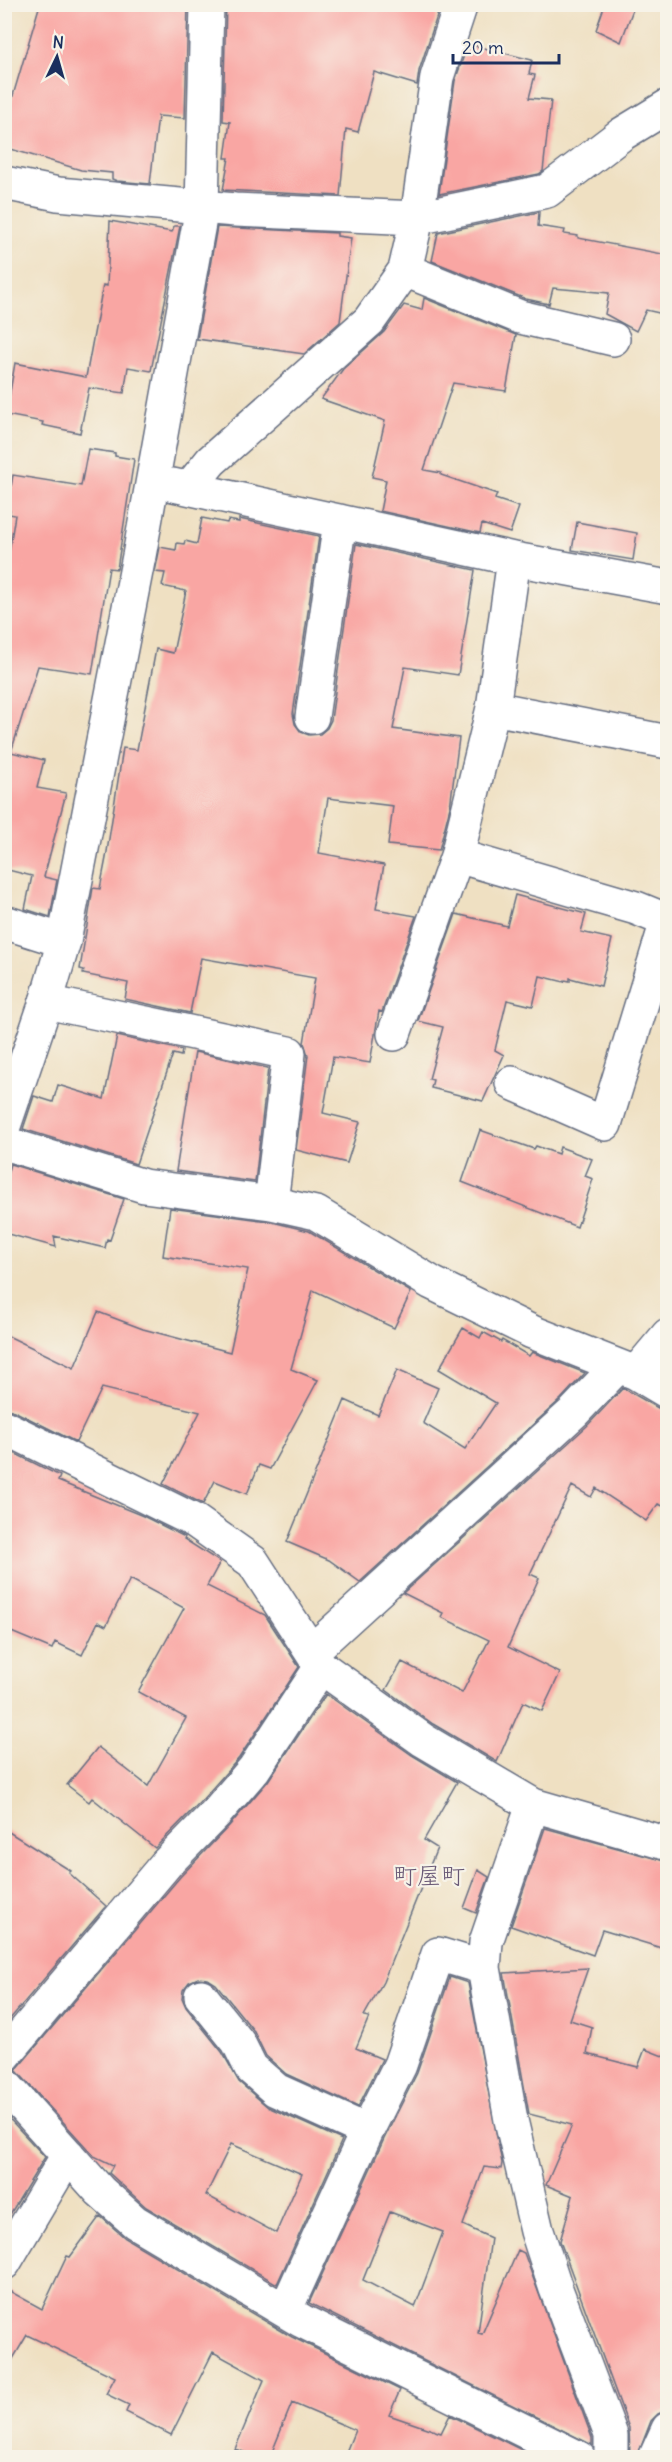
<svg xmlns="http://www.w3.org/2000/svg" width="672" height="2462" viewBox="0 0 672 2462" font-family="Delius,'Klee One',sans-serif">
  <rect width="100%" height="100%" fill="#f7f3e8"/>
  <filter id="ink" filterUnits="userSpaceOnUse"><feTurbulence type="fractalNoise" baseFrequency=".0167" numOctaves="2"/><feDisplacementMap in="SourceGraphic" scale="12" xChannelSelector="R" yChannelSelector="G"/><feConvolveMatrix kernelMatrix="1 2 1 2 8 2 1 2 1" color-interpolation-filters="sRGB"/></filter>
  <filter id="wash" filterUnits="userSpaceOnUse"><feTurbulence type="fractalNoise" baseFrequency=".008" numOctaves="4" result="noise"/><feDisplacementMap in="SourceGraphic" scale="24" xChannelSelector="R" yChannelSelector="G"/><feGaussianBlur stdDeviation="1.35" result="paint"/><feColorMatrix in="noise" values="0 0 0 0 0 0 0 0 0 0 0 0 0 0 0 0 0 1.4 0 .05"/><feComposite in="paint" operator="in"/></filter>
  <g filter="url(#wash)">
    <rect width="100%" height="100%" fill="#efe0c2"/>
    <g id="blocks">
      <path fill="#f9a6a3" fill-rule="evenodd" d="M40,4H188L185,118L158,116L150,184L117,181L112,179V173L81,170L4,147V126Z
        M226,4H441L419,71L417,85L374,72L358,132L346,129L340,196L223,190L229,158H225L230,122L223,121Z
        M605,4H635L621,42L596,30Z
        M468,44L532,60L529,74L535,75L529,98L551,100L543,171L539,174L439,194L455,81Z
        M539,212L538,226L565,230L564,234L578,236V238L668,255V315L646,310L636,331L605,314L609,293L553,288L549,304L526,299L432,261L438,233Z
        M110,221L172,232L174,226H180L151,371L128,367L124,393L89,388L80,433L42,425L43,422L6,415L15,363L86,377L103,285L107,286Z
        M217,227L337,233V236L351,238L340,322L304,354L197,339Z
        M424,298L516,335L506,391L453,383L424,470L441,473V475L497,494L495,499L519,507L510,533L482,524L480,533L380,511L386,480L372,477L385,421L321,399L343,369L384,332L404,305L422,310Z
        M88,449L115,453V456L134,459L117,569L109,568L92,674L38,666L11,752L44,760L37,788L66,793L44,877L57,880L50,917L25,909L32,876L4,869V584L15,515L9,514L10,511L7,510L13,475L81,486Z
        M202,518L227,523L228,520L239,522V519L319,536L293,714L295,724L301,732L309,735L320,734L327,728L331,720L356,544L475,570L458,675L405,667L393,729L459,738L450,807L439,850L388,845L393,806L328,798L319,853L384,865L376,909L416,916L382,1012L379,1011L370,1063L333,1057L323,1113L360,1122L347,1163L296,1150L308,1055L304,1043L315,978L201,958L190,1013L125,999L128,983L83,974L84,970L80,969L93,888L100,889L106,858L123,748L137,750L156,649L173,653L186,591L162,586L165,573L155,572L160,547L176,550L177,543L184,544L185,541L197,544Z
        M577,522L637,533L633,560L572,550Z
        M515,895L586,914L581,932L612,939L601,986L570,978V981L565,980L564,982L540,976L533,1006L507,1000L495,1050L504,1055L483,1101L431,1088L433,1080L429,1079L443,1027L418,1021L456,914L507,926Z
        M117,1036L182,1050L181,1056L173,1054L136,1164L23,1129L34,1096L53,1102L58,1085L104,1099Z
        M195,1052L268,1068L255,1182L176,1171Z
        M480,1130L534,1149L536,1146L558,1154L560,1147L592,1159L585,1176L593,1179L577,1227L462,1182Z
        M10,1164L124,1199L110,1240L107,1239L105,1248L54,1236L56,1247L4,1233V1185Z
        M170,1208L268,1221L309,1231L411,1292L394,1328L313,1290L291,1369L318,1380L270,1469L259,1465L247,1494L215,1481L203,1504L163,1484L200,1412L102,1388L76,1442L12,1410L4,1409V1334L74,1368L98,1312L143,1329L230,1352L248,1269L163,1256Z
        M463,1328L480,1338L483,1332L501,1342L502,1340L529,1356L532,1352L585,1373L561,1399L360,1582L329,1560L287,1542L345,1400L378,1415L397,1370L438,1388L423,1423L465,1449L496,1403L439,1369Z
        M623,1388L658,1408L668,1411V1508L658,1504L646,1521L596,1488L591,1497L572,1486L530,1574L539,1578L508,1647L560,1673L542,1711L523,1702L497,1762L433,1724L386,1690L402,1662L462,1693L489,1640L441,1617L443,1613L403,1593L587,1426Z
        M4,1448L60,1476L58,1481L143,1516L185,1537L184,1539L220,1562L207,1586L265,1615L299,1667L239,1758L202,1800L155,1848L92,1798L89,1802L67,1785L98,1747L148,1786L186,1718L138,1692L184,1608L130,1579L106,1626L98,1622L82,1655L55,1642L52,1649L4,1629Z
        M326,1694L412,1755L457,1782L424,1840L437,1848L383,1982L364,2016L369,2017L356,2048L382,2059L358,2107L286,2074L266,2056L253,2030L216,1984L208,1979L198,1978L189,1982L183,1990L182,1998L186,2007L222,2052L239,2082L268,2107L342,2140L277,2284L146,2207L109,2173L113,2165L94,2156L16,2070L180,1877L229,1826L268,1781ZM231,2144L302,2174L276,2233L206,2195Z
        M545,1828L668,1862V1950L602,1930L593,1955L511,1926Z
        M4,1829L71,1871L69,1873L106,1906L4,2026Z
        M478,1870L489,1877L476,1913L464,1908Z
        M588,1968L570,2020L592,2027L587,2054L638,2067L645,2049L668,2058V2410L658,2414L651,2421L637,2457H630L629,2428L560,2241L573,2196L546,2185L572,2125L529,2114L504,1973Z
        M450,1977L468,1983L502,2163L501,2169L484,2167L463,2225L491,2238L478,2333L482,2334L518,2250L524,2253L592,2438V2445L309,2303L384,2139L417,2073ZM390,2212L443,2232L415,2307L363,2280Z
        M4,2113L45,2157L4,2224Z
        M100,2216L125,2238L292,2337L400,2390L389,2415L441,2433L450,2415L536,2457H344L355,2430L292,2403L270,2457H257L235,2449L264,2380L213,2352L171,2435L126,2412L129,2405L106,2394L115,2377L27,2335L4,2374V2288L42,2309L67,2256L70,2257Z"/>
    </g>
  </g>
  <g filter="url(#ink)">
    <use href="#blocks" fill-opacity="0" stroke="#656d81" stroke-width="1.5"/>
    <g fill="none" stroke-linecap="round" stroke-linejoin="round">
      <g stroke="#656d81" stroke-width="36">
        <path id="minor" d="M4,183L58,194L235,210L417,218L547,191L622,134L668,106
          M405,270L520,317L613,339
          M173,485L514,559L668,587
          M190,487L211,461L369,321L405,270L417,218L437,77L461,4
          M493,708L668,742
          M312,717L340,521
          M457,856L636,908L668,921
          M4,922L64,941
          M46,1002L289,1053L271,1203
          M394,1034L457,856L493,708L514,559
          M512,1083L605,1124L667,921
          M4,1143L144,1186L271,1203L316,1213L432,1283L532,1332L636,1373L668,1392
          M636,1373L668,1335
          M4,1427L195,1521L253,1562L321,1667L423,1740L533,1805L668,1844
          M312,1651L574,1412L618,1366
          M533,1805L486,1942L484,1968L511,2120L537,2231L556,2289L611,2435V2458
          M201,1996L238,2042L251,2068L276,2090L367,2131
          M4,2056L166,1864L216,1813L254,1769L321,1667
          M4,2084L100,2191L135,2222L302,2321L579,2458
          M4,2263L68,2155
          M285,2311L367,2131L400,2065L438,1954L484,1968
          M655,2458L668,2429"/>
      </g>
      <g stroke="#656d81" stroke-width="36">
        <path id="tertiary" d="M4,1126L46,1002L64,941L139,556L202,207L207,4"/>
      </g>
      <use href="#minor" stroke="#fff" stroke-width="33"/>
      <use href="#tertiary" stroke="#fff" stroke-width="33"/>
    </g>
  </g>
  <g text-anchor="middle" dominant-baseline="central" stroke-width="4.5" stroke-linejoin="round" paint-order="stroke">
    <g font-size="24" fill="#695976" stroke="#f7f3e8">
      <text x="429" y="1875">町屋町</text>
    </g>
  </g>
  <rect width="672" height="2462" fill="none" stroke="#f7f3e8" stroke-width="24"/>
  <g transform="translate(57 57) rotate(5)" stroke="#f7f3e8" stroke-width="4.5" paint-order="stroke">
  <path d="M0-4.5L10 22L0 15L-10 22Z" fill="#1b2f5e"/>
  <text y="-9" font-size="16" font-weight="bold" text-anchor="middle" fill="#1b2f5e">N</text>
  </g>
  <path d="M453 54v9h106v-9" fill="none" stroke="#1b2f5e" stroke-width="3"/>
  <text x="462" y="54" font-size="18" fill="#1b2f5e" stroke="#f7f3e8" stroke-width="4.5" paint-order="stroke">20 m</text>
</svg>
